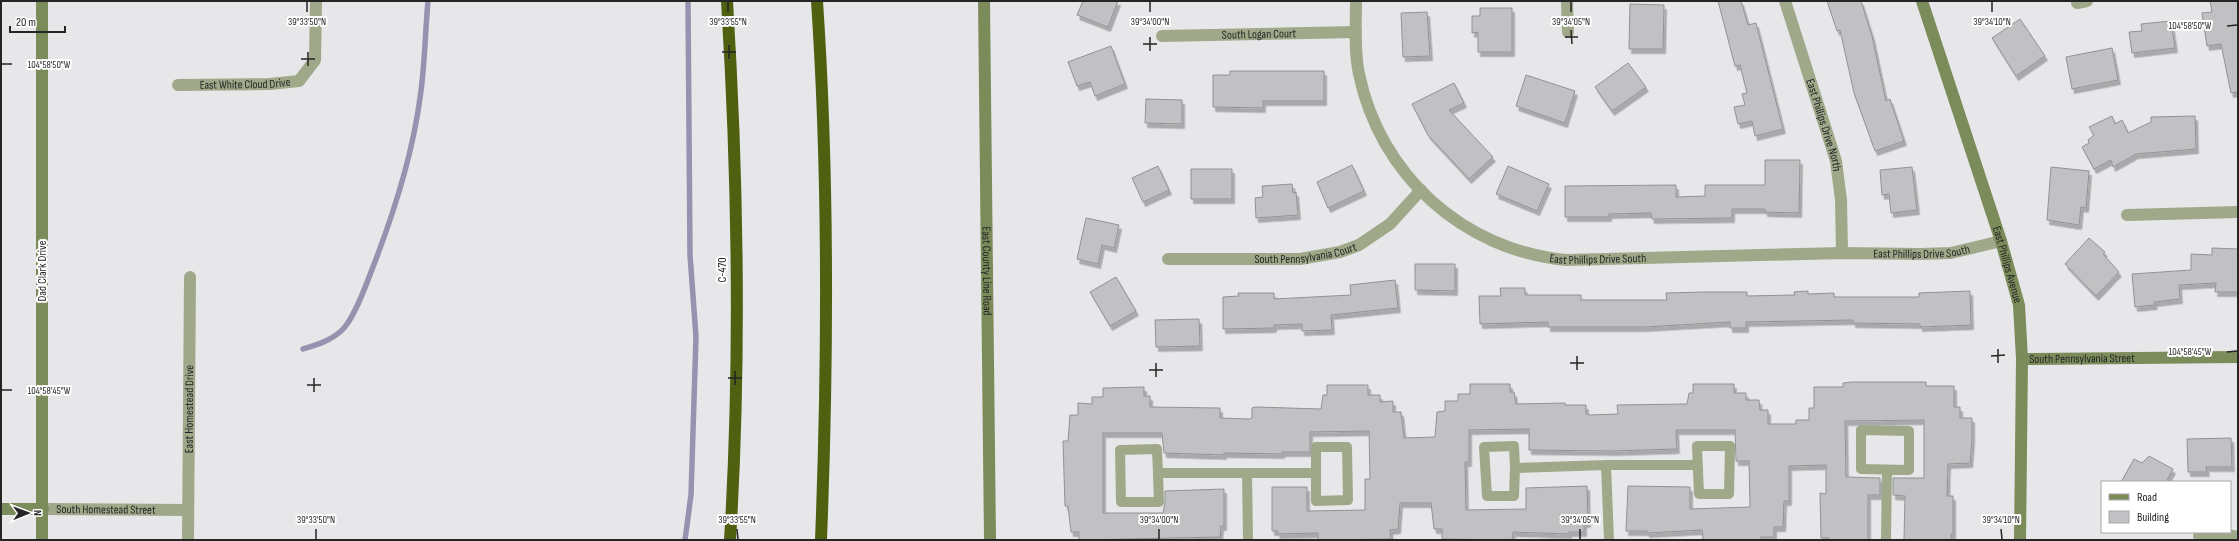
<svg xmlns="http://www.w3.org/2000/svg" width="2239" height="541" viewBox="0 0 2239 541" font-family="'Sofia Sans Condensed',sans-serif">
  <defs>
    <filter id="shadow"><feDropShadow dx="2.5" dy="4.5" stdDeviation="0" flood-color="#0004"/></filter>
  </defs>
  <rect width="100%" height="100%" fill="#e7e7ea"/>
  <g fill="none" stroke-linecap="round" stroke-linejoin="round">
    <path stroke="#9891af" stroke-width="5.5" d="M303,349C316,345 330,341 341,331C353,321 365,288 371,272C393,216 412,158 420,98C425,65 425,33 428,1
      M685,540L691,495L696,337L690,255L688,1"/>
  </g>
  <path fill="#c1c0c3" stroke="#929194" filter="url(#shadow)" d="M1083,1H1118L1108,27L1077,15Z
    M1718,1H1741L1748,25L1756,23L1783,129L1755,136L1752,121L1738,124L1734,107L1745,105L1742,94L1747,93L1740,65L1735,66Z
    M1827,1H1861L1872,36L1886,101L1890,99L1904,141L1875,151L1854,93L1840,30L1837,31Z
    M2210,1H2238V92L2231,93L2221,44L2207,46L2202,13L2212,12Z
    M1630,4L1664,5L1663,49H1629Z
    M1480,8H1512V52H1478V32L1472,33V16H1480Z
    M1427,12L1430,56L1403,57L1401,13Z
    M2020,19L2045,56L2016,76L1992,38Z
    M2171,21L2175,48L2132,53L2129,32L2142,31L2141,24Z
    M1111,46L1125,84L1095,96L1090,82L1077,86L1068,62Z
    M2112,48L2118,80L2072,89L2066,57Z
    M1628,63L1646,87L1612,111L1595,87Z
    M1230,71H1324V101H1263V108L1213,107V75H1230Z
    M1526,75L1575,91L1565,123L1516,106Z
    M1454,83L1464,103L1449,110L1493,157L1469,179L1428,135L1412,104Z
    M1146,99L1182,100V124L1145,123Z
    M2112,116L2115,124L2122,120L2128,133L2151,122V117L2195,116L2196,149L2136,154L2113,167L2111,160L2094,169L2082,147L2089,143L2088,140L2094,135L2089,127Z
    M1765,160H1800L1799,213L1765,212V209H1732V218L1652,219L1651,213L1609,214V217H1565V186L1676,185V197L1705,196V185H1765Z
    M1352,165L1364,191L1328,208L1317,182Z
    M1158,166L1169,190L1143,202L1132,178Z
    M1508,166L1549,184L1537,211L1496,194Z
    M1912,167L1917,210L1891,213L1889,194L1882,195L1880,170Z
    M2051,167L2089,171L2086,208L2081,207L2079,225L2047,220Z
    M1191,169H1232V199H1191Z
    M1292,184L1293,193L1296,192L1298,215L1256,218L1255,198L1263,197L1262,186Z
    M1086,218L1119,225L1114,248L1102,245L1098,264L1077,259Z
    M2089,238L2105,252L2103,254L2119,272L2096,296L2065,264Z
    M2212,248L2238,249V292H2215L2216,283L2179,285L2180,299L2154,302L2155,305L2135,307L2132,274L2191,270V254L2212,255Z
    M1415,264H1455V291L1415,290Z
    M1116,277L1136,311L1110,326L1090,292Z
    M1395,280L1398,308L1331,315L1332,330L1302,331V324L1274,325V328L1223,329V297L1239,296L1238,293H1274V299L1351,295L1350,285Z
    M1500,288H1525V295H1581V300H1667L1666,293L1704,292H1747V296L1795,295L1794,292L1808,291V294L1834,293V297H1919V293L1970,291L1971,325L1920,327V324L1853,323V320L1746,322V328H1730V322L1644,327H1548V322L1480,324L1479,296H1501Z
    M1199,319L1200,346L1156,347L1155,320Z
    M1852,382H1926V386H1954V407H1960V418H1972V440L1970,463L1948,464L1947,496H1953V535L1951,534V540H1904L1905,496L1893,495V478H1924V420L1845,421L1846,477L1880,478V495H1868V540H1828L1829,538H1821L1820,493L1826,494V465L1789,466V501H1784L1783,527H1774V537H1761V540H1705L1703,539L1702,530L1647,533V531H1626L1628,486L1690,487V509L1750,507L1749,461H1736L1735,430H1676L1677,449L1614,451L1529,450V429L1469,430V462H1465L1466,510L1526,509V488L1587,486L1588,523H1584V532H1569V534L1513,532L1512,540L1442,539V529H1434L1431,503H1400L1398,529L1390,530L1391,539L1318,540V533L1277,534L1278,531H1272V487H1307V511L1365,510V479H1370L1369,431L1310,432V452H1282V454L1224,453V455L1164,453L1162,433H1103V513H1163L1165,502V491L1224,489V526H1221L1220,537L1079,540V532H1071L1068,506H1065L1063,441H1068L1070,415H1078V403L1092,404V397H1103V388L1144,387V396H1150V407L1220,408V418L1249,419L1252,418V408L1256,407L1321,409L1323,395H1327V385H1368V395H1380V402L1393,401V412H1401L1404,438L1435,437L1437,412L1445,411V401H1458V394H1470V384H1510V392H1514L1516,404L1565,403V405H1586V414L1590,415L1618,414L1617,405L1687,404L1689,393H1693V384H1734V393H1746V400H1759L1760,410H1768V424H1796V420H1809V408H1814V387H1843V383Z
    M2231,438L2232,467H2206L2207,472H2188L2187,439Z
    M2149,456L2173,469L2166,482H2121L2134,459L2142,463Z"/>
  <g fill="none" stroke-linecap="round" stroke-linejoin="round">
    <path stroke="#9fa989" stroke-width="10" d="M1861,430L1909,431V470L1861,469Z
      M1697,446H1730L1729,494H1699Z
      M1316,447H1347L1348,500L1316,501Z
      M1515,468L1514,446L1484,447L1487,496H1514L1515,468L1606,465
      M1158,473L1157,449L1120,450L1121,502H1159L1158,473H1247
      M1248,540L1247,473H1315
      M1609,540L1606,465H1697
      M1886,540L1887,470"/>
    <g stroke="#9fa989" stroke-width="12">
      <path id="s1" d="M1356,1C1356,25 1354,51 1359,74C1380,175 1463,250 1566,260L1842,253L1921,254L1951,253L2001,241"/>
      <path d="M1567,1L1568,32"/>
      <path id="s2" d="M1785,1L1836,161L1841,200L1842,253"/>
      <path d="M2077,3L2087,1"/>
      <path id="s3" d="M1162,36L1356,32"/>
      <path id="s4" d="M178,85L270,84L299,81L315,60L316,1"/>
      <path d="M2127,215L2238,212"/>
      <path id="s5" d="M1168,259H1300L1340,252L1359,245L1390,224L1421,190"/>
      <path id="s6" d="M43,509L188,510"/>
      <path d="M2199,536L2222,534L2238,537"/>
      <path id="s7" d="M188,540L190,277"/>
    </g>
    <g stroke="#7c8b5a" stroke-width="12">
      <path d="M42,1V540"/>
      <path id="s8" d="M984,1L990,540"/>
      <path id="s9" d="M1922,1L2001,241L2019,305L2022,359L2020,540"/>
      <path id="s10" d="M2022,359L2238,357"/>
      <path d="M1,509H43"/>
    </g>
    <path stroke="#4f6111" stroke-width="12" d="M727,1C738,180 741,361 730,540
      M817,1C829,180 828,360 821,540"/>
  </g>
  <path fill="none" stroke="#252526" stroke-width="1.5" d="M307,2V12M728,2V12M1150,2V12M1571,2V12M1992,2V12M2227,26L2237,25M1571,30L1572,44M1150,37V51M1565,37H1578M1143,44H1157M729,45V59M308,52V66M722,52H736M301,59H315M2,64H12M1998,349V363M2227,352L2237,351M1577,356V370M1991,356L2005,355M1156,363V377M1570,363H1584M1149,370H1163M735,371V385M314,378V392M728,378H742M307,385H321M2,390H12M316,529V539M737,529L738,539M1159,529V539M1580,529V539M2001,529L2002,539"/>
  <g text-anchor="middle" dominant-baseline="central" stroke-width="4" stroke-linejoin="round" paint-order="stroke">
    <g font-size="12" fill="#252526" stroke="#fff">
      <text stroke="none"><textPath href="#s3" startOffset="97">South Logan Court</textPath></text>
      <text stroke="none"><textPath href="#s4" startOffset="67">East White Cloud Drive</textPath></text>
      <text stroke="none"><textPath href="#s2" startOffset="130">East Phillips Drive North</textPath></text>
      <text stroke="none"><textPath href="#s1" startOffset="727">East Phillips Drive South</textPath></text>
      <text stroke="none"><textPath href="#s5" startOffset="138">South Pennsylvania Court</textPath></text>
      <text stroke="none"><textPath href="#s1" startOffset="403">East Phillips Drive South</textPath></text>
      <text stroke="none"><textPath href="#s9" startOffset="277">East Phillips Avenue</textPath></text>
      <text transform="translate(722 270) rotate(-90)">C-470</text>
      <text transform="translate(42 271) rotate(-90)">Dad Clark Drive</text>
      <text stroke="none"><textPath href="#s8" startOffset="270">East County Line Road</textPath></text>
      <text stroke="none"><textPath href="#s10" startOffset="60">South Pennsylvania Street</textPath></text>
      <text stroke="none"><textPath href="#s7" startOffset="131">East Homestead Drive</textPath></text>
      <text stroke="none"><textPath href="#s6" startOffset="63">South Homestead Street</textPath></text>
    </g>
  </g>
  <g font-size="10" text-anchor="middle" fill="#252526" stroke="#fff" stroke-width="4" stroke-linejoin="round" paint-order="stroke">
    <text x="307" y="25">39°33'50"N</text>
    <text x="728" y="25">39°33'55"N</text>
    <text x="1150" y="25">39°34'00"N</text>
    <text x="1571" y="25">39°34'05"N</text>
    <text x="1992" y="25">39°34'10"N</text>
    <text x="2190" y="29">104°58'50"W</text>
    <text x="49" y="68">104°58'50"W</text>
    <text x="2190" y="355">104°58'45"W</text>
    <text x="49" y="394">104°58'45"W</text>
    <text x="316" y="523">39°33'50"N</text>
    <text x="737" y="523">39°33'55"N</text>
    <text x="1159" y="523">39°34'00"N</text>
    <text x="1580" y="523">39°34'05"N</text>
    <text x="2001" y="523">39°34'10"N</text>
  </g>
  <rect width="2239" height="541" fill="none" stroke="#252526" stroke-width="4"/>
  <rect x="2101" y="481" width="130" height="52" fill="#ffffff" stroke="#a8a8a8"/>
  <rect x="2109" y="494" width="20" height="6" fill="#7c8b5a" stroke="#a8a8a8"/>
  <text x="2137" y="501" font-size="12" fill="#252526">Road</text>
  <rect x="2109" y="511" width="20" height="12" fill="#c1c0c3" stroke="#a8a8a8"/>
  <text x="2137" y="521" font-size="12" fill="#252526">Building</text>
  <g transform="translate(28 513) rotate(89)" stroke="#ffffff" stroke-width="3" paint-order="stroke">
  <path d="M0-3L7 15L0 10L-7 15Z" fill="#252526"/>
  <text y="-6" font-size="11" font-weight="bold" text-anchor="middle" fill="#252526">N</text>
  </g>
  <path d="M10 26v6h55v-6" fill="none" stroke="#252526" stroke-width="2"/>
  <text x="16" y="26" font-size="12" fill="#252526" stroke="#ffffff" stroke-width="3" paint-order="stroke">20 m</text>
</svg>
